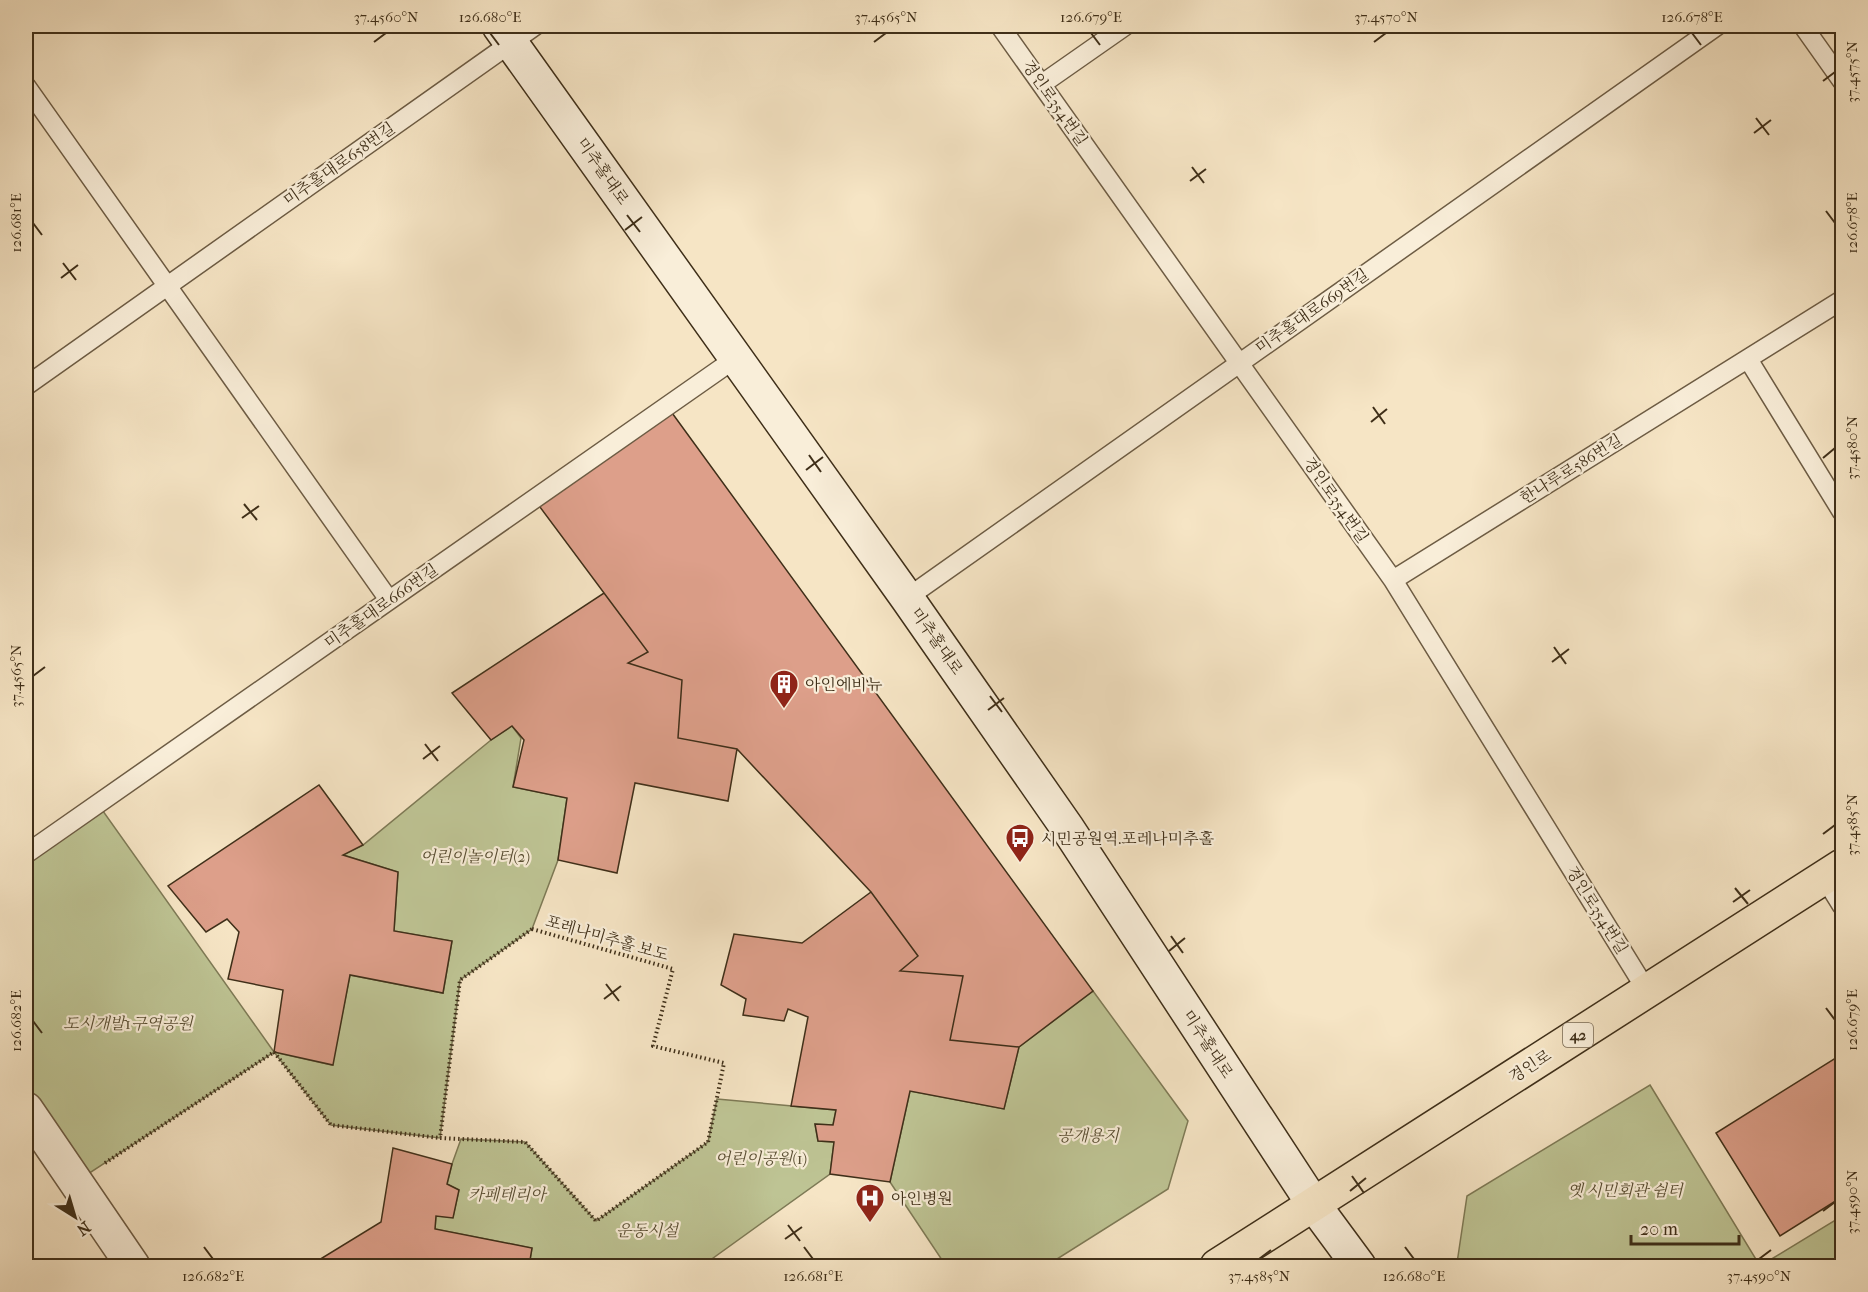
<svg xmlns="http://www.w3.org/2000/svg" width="1868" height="1292" viewBox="0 0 1868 1292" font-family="'IM FELL French Canon','Noto Serif KR',serif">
  <rect width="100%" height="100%" fill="#f6e5c5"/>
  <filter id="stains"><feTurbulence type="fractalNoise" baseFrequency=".00333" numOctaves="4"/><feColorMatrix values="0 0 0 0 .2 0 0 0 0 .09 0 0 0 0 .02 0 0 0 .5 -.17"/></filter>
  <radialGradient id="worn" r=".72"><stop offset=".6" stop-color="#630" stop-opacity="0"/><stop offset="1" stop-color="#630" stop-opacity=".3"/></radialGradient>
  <path fill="#bec494" stroke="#7e7a56" stroke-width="1.5" d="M512,726L521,738L513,787L567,798L558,860L532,929L460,980L440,1138L331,1125L274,1052L85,1176L26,1090V854L98,804L274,1052L332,1065L350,975L443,993L452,941L394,931L398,872L343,855L363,845L491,740Z
    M1093,991L1188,1121L1168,1189L1046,1266H946L890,1182L910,1091L1004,1109L1019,1047Z
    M1650,1085L1760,1266L1842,1216V1266H1459L1457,1263L1467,1196Z
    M717,1099L836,1110L833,1125L815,1124L818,1141L834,1142L830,1174L702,1266H529L532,1248L435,1229L436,1216L453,1217L459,1190L447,1184L452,1164L461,1139L525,1142L596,1221L708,1142Z"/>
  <path fill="#dd9f8a" stroke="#3f2f19" stroke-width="1.5" d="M667,406L1093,991L1019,1047L950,1040L963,976L900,971L918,956L871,892L737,749L678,738L682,680L628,663L648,652L534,499Z
    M604,593L648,652L628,663L682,680L678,738L737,749L728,801L635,783L617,873L558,860L567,798L513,787L524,740L512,726L491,740L452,693Z
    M319,785L363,845L343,855L398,872L394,931L452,941L443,993L350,975L333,1065L274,1052L283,990L228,979L239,932L227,919L206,932L168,886Z
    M871,892L918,956L900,971L963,976L950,1040L1019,1047L1004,1109L910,1091L890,1182L830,1174L834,1142L818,1141L815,1124L833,1125L836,1110L791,1106L808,1017L788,1009L784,1021L743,1015L746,999L721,985L734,934L802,943Z
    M1842,1054V1197L1780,1236L1716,1133Z
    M393,1148L452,1164L447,1184L459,1190L453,1218L436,1216L435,1229L532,1248L529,1266H309L381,1222Z"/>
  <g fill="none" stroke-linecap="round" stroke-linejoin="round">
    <g stroke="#6d5c44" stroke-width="21">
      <path id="lane" d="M1000,26L1393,580L1647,991
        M1803,26L1842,81
        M1042,84L1125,26
        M26,86L389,600
        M1748,359L1842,512
        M26,386L535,26
        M1393,580L1842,300
        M907,598L1717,26
        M26,854L736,358
        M1824,877L1842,906"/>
    </g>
    <g stroke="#6d5c44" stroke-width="36">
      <path id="street" d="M26,1109L133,1266"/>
    </g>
    <g stroke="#3f2f19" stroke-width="36">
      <path id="secondary" d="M499,26L907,598L1068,829L1314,1205L1359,1266"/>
    </g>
    <g stroke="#3f2f19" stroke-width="36">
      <path id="primary" d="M1217,1266L1842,866"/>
    </g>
    <path stroke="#3f2f19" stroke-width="4" stroke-dasharray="1.5 3" stroke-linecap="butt" d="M532,929L673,969L653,1046L724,1063L708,1142L596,1221L525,1142L440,1138L460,980Z
      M105,1163L274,1052L331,1125L440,1138"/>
    <use href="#lane" stroke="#f9eed9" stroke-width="18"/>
    <use href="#street" stroke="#f9eed9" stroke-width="33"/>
    <use href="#secondary" stroke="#f9eed9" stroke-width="33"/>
    <use href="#primary" stroke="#f6e5c5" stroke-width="33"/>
  </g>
  <path fill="none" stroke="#3f2f19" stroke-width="2" d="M490,33L499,45M1091,33L1100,45M1692,33L1701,45M374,42L386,33M874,42L886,33M1374,42L1386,33M1823,81L1835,72M1756,118L1769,135M1754,133L1771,120M1192,167L1204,183M1190,181L1206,169M1826,211L1835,223M627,215L640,232M33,223L42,235M625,230L642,217M63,263L76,280M61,278L78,265M1373,407L1385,424M1371,422L1387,409M809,455L821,472M1823,458L1835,448M806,470L823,457M244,504L257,520M242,518L259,506M1554,647L1566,664M1552,662L1569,649M33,676L45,667M990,696L1002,712M988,710L1004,698M425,744L438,761M423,759L440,746M1823,834L1835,825M1735,888L1748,904M1733,902L1750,890M1171,936L1183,953M1169,951L1185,938M606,984L619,1001M604,999L621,986M1826,1008L1835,1020M33,1021L42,1033M1352,1176L1364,1193M1350,1191L1366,1178M1823,1211L1835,1202M788,1225L800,1241M785,1239L802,1227M204,1247L213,1259M804,1247L813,1259M1405,1247L1414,1259M1259,1259L1271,1250M1759,1259L1771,1250"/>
  <defs>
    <g id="building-pin" transform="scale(1.5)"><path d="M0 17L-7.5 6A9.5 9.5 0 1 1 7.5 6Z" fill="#8f2418" stroke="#f9eed9"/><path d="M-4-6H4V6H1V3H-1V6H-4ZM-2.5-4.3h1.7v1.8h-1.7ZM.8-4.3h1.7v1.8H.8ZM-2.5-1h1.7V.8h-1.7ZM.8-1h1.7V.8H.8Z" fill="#fff"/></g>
    <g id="bus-pin" transform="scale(1.5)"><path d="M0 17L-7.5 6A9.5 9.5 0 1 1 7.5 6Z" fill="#8f2418" stroke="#f9eed9"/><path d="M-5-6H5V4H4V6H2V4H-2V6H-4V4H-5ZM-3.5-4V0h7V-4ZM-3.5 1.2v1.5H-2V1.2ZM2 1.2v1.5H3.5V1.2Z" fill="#fff"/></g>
    <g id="hospital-pin" transform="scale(1.5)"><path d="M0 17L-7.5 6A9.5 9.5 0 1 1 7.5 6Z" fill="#8f2418" stroke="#f9eed9"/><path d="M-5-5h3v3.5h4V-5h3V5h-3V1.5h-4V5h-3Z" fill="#fff"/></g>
  </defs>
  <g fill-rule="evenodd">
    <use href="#building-pin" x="784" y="684"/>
    <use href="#bus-pin" x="1020" y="838"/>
    <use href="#hospital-pin" x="870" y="1198"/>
  </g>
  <g text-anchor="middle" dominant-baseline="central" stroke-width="4.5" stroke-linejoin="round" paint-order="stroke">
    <rect fill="#f9eed9" stroke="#776853" stroke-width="1.5" x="1563" y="1023" width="30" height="24" rx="4.5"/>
    <g font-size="15" font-weight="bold" fill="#3f2f19">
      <text x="1578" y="1035">42</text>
    </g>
    <g font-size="16" fill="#3f2f19" stroke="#f9eed9">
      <text transform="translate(1055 103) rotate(55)">경인로354번길</text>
      <text transform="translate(339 164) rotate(-35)">미추홀대로658번길</text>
      <text transform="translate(603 171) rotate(55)">미추홀대로</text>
      <text transform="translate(1312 311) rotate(-35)">미추홀대로669번길</text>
      <text transform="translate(1571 469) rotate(-32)">한나루로586번길</text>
      <text transform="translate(1336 500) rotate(55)">경인로354번길</text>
      <text transform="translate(381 606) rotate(-35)">미추홀대로666번길</text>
      <text transform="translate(937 641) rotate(55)">미추홀대로</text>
      <text transform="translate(1597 910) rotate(58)">경인로354번길</text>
      <text transform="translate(607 938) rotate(16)">포레나미추홀 보도</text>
      <text transform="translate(1208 1044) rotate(57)">미추홀대로</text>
      <text transform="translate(1530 1066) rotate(-33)">경인로</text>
    </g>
    <g font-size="16" fill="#3f2f19" stroke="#f9eed9" text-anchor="start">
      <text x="805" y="684">아인에비뉴</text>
      <text x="1041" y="838">시민공원역.포레나미추홀</text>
      <text x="891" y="1198">아인병원</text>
    </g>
    <g font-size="16" font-style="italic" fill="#584d32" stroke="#f9eed9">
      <text x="475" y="856">어린이놀이터(2)</text>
      <text x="128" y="1023">도시개발1구역공원</text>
      <text x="1088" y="1135">공개용지</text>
      <text x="761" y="1158">어린이공원(1)</text>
      <text x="1625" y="1190">옛 시민회관 쉼터</text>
      <text x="507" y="1194">카페테리아</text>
      <text x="647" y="1230">운동시설</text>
    </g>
  </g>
  <rect width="1868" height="1292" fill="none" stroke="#f6e5c5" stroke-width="66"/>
  <g transform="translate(75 1217) rotate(143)" stroke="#f9eed9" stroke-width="4.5" paint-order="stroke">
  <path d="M0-4.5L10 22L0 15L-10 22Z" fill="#3f2f19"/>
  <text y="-9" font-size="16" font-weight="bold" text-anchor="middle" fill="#3f2f19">N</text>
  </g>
  <path d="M1631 1235v9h108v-9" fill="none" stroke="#3f2f19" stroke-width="3"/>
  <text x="1640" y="1235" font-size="18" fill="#3f2f19" stroke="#f9eed9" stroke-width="4.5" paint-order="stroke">20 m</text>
  <rect x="33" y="33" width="1802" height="1226" fill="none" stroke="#3f2f19" stroke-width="2"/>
  <g font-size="15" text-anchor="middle" fill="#3f2f19">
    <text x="386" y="22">37.4560°N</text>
    <text x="490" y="22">126.680°E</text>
    <text x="886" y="22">37.4565°N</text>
    <text x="1091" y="22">126.679°E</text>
    <text x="1386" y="22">37.4570°N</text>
    <text x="1692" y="22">126.678°E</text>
    <text transform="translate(1852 72) rotate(-90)" y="5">37.4575°N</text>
    <text transform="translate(1852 223) rotate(-90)" y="5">126.678°E</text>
    <text transform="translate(16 223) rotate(-90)" y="5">126.681°E</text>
    <text transform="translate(1852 448) rotate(-90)" y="5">37.4580°N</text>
    <text transform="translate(16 676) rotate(-90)" y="5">37.4565°N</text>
    <text transform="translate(1852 825) rotate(-90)" y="5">37.4585°N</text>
    <text transform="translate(1852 1020) rotate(-90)" y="5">126.679°E</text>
    <text transform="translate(16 1021) rotate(-90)" y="5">126.682°E</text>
    <text transform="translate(1852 1202) rotate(-90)" y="5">37.4590°N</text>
    <text x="213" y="1281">126.682°E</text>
    <text x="813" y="1281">126.681°E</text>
    <text x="1259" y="1281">37.4585°N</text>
    <text x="1414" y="1281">126.680°E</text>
    <text x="1759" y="1281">37.4590°N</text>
  </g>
  <rect width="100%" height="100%" filter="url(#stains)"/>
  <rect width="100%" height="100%" fill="url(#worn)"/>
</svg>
